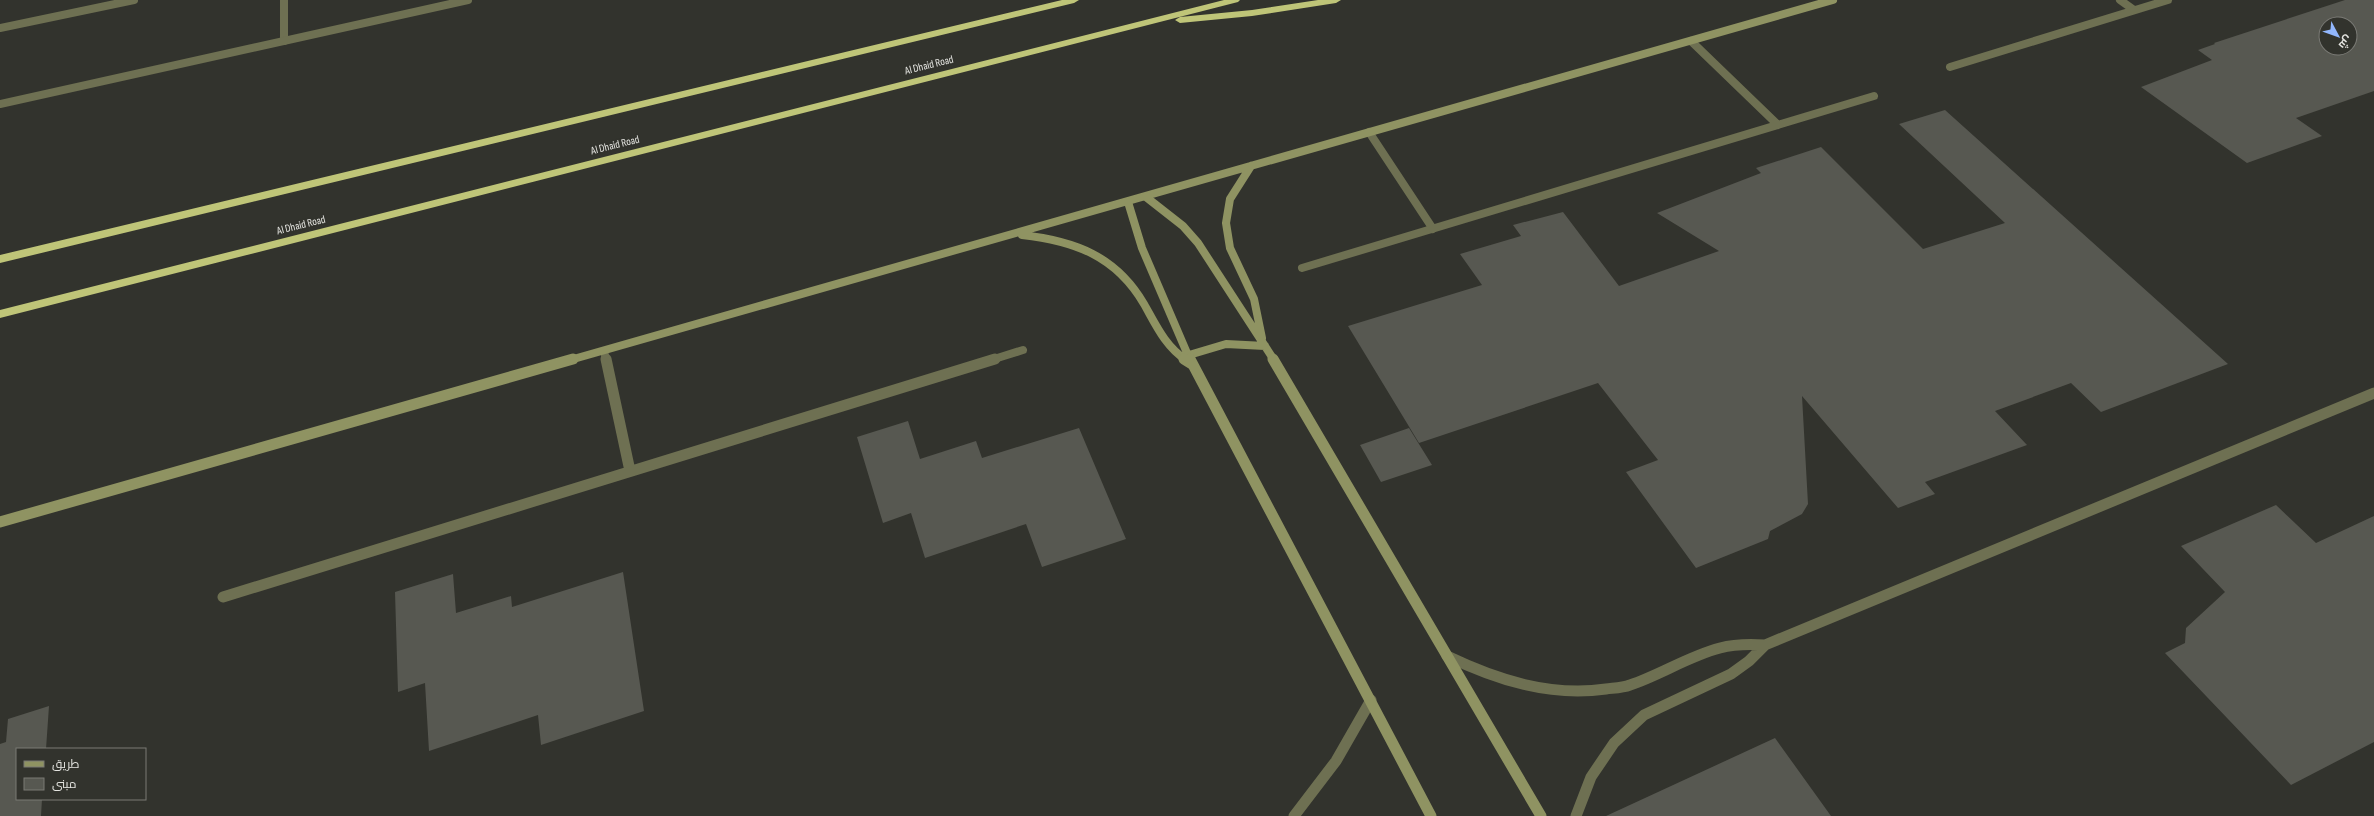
<svg xmlns="http://www.w3.org/2000/svg" width="2374" height="816" viewBox="0 0 2374 816" font-family="'Sofia Sans Condensed',Cairo,sans-serif">
  <rect width="100%" height="100%" fill="#32332d"/>
  <path fill="#575851" fill-rule="evenodd" d="M2345,0H2374V91L2296,118L2322,136L2247,163L2141,87L2212,60L2198,50L2215,44L2214,43ZM2326,24H2350V48H2326Z
    M1945,110L2228,364L2101,412L2071,383L1995,411L2027,445L1925,482L1935,494L1898,508L1802,396L1808,504L1802,514L1770,531L1768,539L1696,568L1626,472L1658,460L1598,383L1419,443L1348,326L1482,285L1460,254L1521,236L1513,225L1563,212L1619,286L1719,251L1657,213L1761,173L1756,168L1821,147L1923,249L2005,223L1899,124Z
    M908,421L920,459L976,441L982,458L1079,428L1126,539L1042,567L1026,524L925,558L911,513L883,523L857,437Z
    M1409,428L1432,465L1381,482L1360,445Z
    M2276,505L2316,543L2374,516V742L2291,785L2165,653L2185,643L2186,628L2225,592L2181,546Z
    M623,572L644,711L541,745L538,715L429,751L425,683L398,692L395,592L453,574L456,613L511,596L512,607Z
    M49,706L46,749H17V799H42L41,816H0V744L6,742L8,719Z
    M1775,738L1831,816H1606Z"/>
  <g fill="none" stroke-linecap="round" stroke-linejoin="round">
    <path stroke="#6e7052" stroke-width="8" d="M284,0V41
      M2120,0L2134,10
      M0,28L134,0
      M1691,41L1778,125
      M1950,67L2168,0
      M1369,132L1433,229
      M1302,268L1874,96
      M604,351L606,360
      M991,360L1023,350"/>
    <path stroke="#6e7052" stroke-width="11" d="M606,359L630,471
      M223,597L995,359"/>
    <path stroke="#6e7052" stroke-width="8" d="M0,104L468,0"/>
    <path stroke="#6e7052" stroke-width="11" d="M1447,656C1497,680 1550,697 1606,689C1613,688 1622,688 1630,685C1660,675 1689,656 1720,648C1735,644 1750,644 1765,645
      M1294,816L1336,761L1371,700
      M1576,816L1591,777L1614,743L1644,715L1731,674L1749,661L1765,645L2374,393"/>
    <path stroke="#8f9362" stroke-width="8" d="M1251,166L1230,199L1226,223L1230,248L1254,299L1262,338
      M1146,197L1183,226L1198,243L1274,360
      M1128,202L1142,248L1190,360
      M1022,235C1075,241 1116,256 1144,304C1156,325 1165,346 1186,360
      M1189,355L1226,344L1265,346
      M570,360L1833,0"/>
    <path stroke="#8f9362" stroke-width="11" d="M1184,359L1192,364
      M1190,359L1431,816
      M1273,359L1541,816
      M0,522L573,359"/>
    <path fill="#bfc578" fill-rule="evenodd" d="M1062,0H1079L1074,3L0,263V255Z
      M1224,0H1240L1238,2L0,318V310Z
      M1318,0H1341L1336,3L1252,16L1180,23L1175,20L1180,17L1252,10Z"/>
  </g>
  <g text-anchor="middle" dominant-baseline="central" stroke-width="3" stroke-linejoin="round" paint-order="stroke">
    <g font-size="11" fill="#e5e5e1" stroke="#32332d">
      <text transform="translate(929 65) rotate(-14)">Al Dhaid Road</text>
      <text transform="translate(615 145) rotate(-14)">Al Dhaid Road</text>
      <text transform="translate(301 225) rotate(-14)">Al Dhaid Road</text>
    </g>
  </g>
  <rect x="16" y="748" width="130" height="52" fill="#32332d" stroke="#7a7a75"/>
  <rect x="24" y="761" width="20" height="6" fill="#8f9362" stroke="#7a7a75"/>
  <text x="52" y="768" font-size="12" fill="#e5e5e1">طريق</text>
  <rect x="24" y="778" width="20" height="12" fill="#575851" stroke="#7a7a75"/>
  <text x="52" y="788" font-size="12" fill="#e5e5e1">مبنى</text>
  <g transform="translate(2338 36) rotate(131)"><circle r="19" fill="#32332d" stroke="#7a7a75"/>
  <path d="M0-3L7 15L0 10L-7 15Z" fill="#92b7fd"/>
  <text y="-6" font-size="11" font-weight="bold" text-anchor="middle" fill="#e5e5e1">ش</text>
  </g>
</svg>
